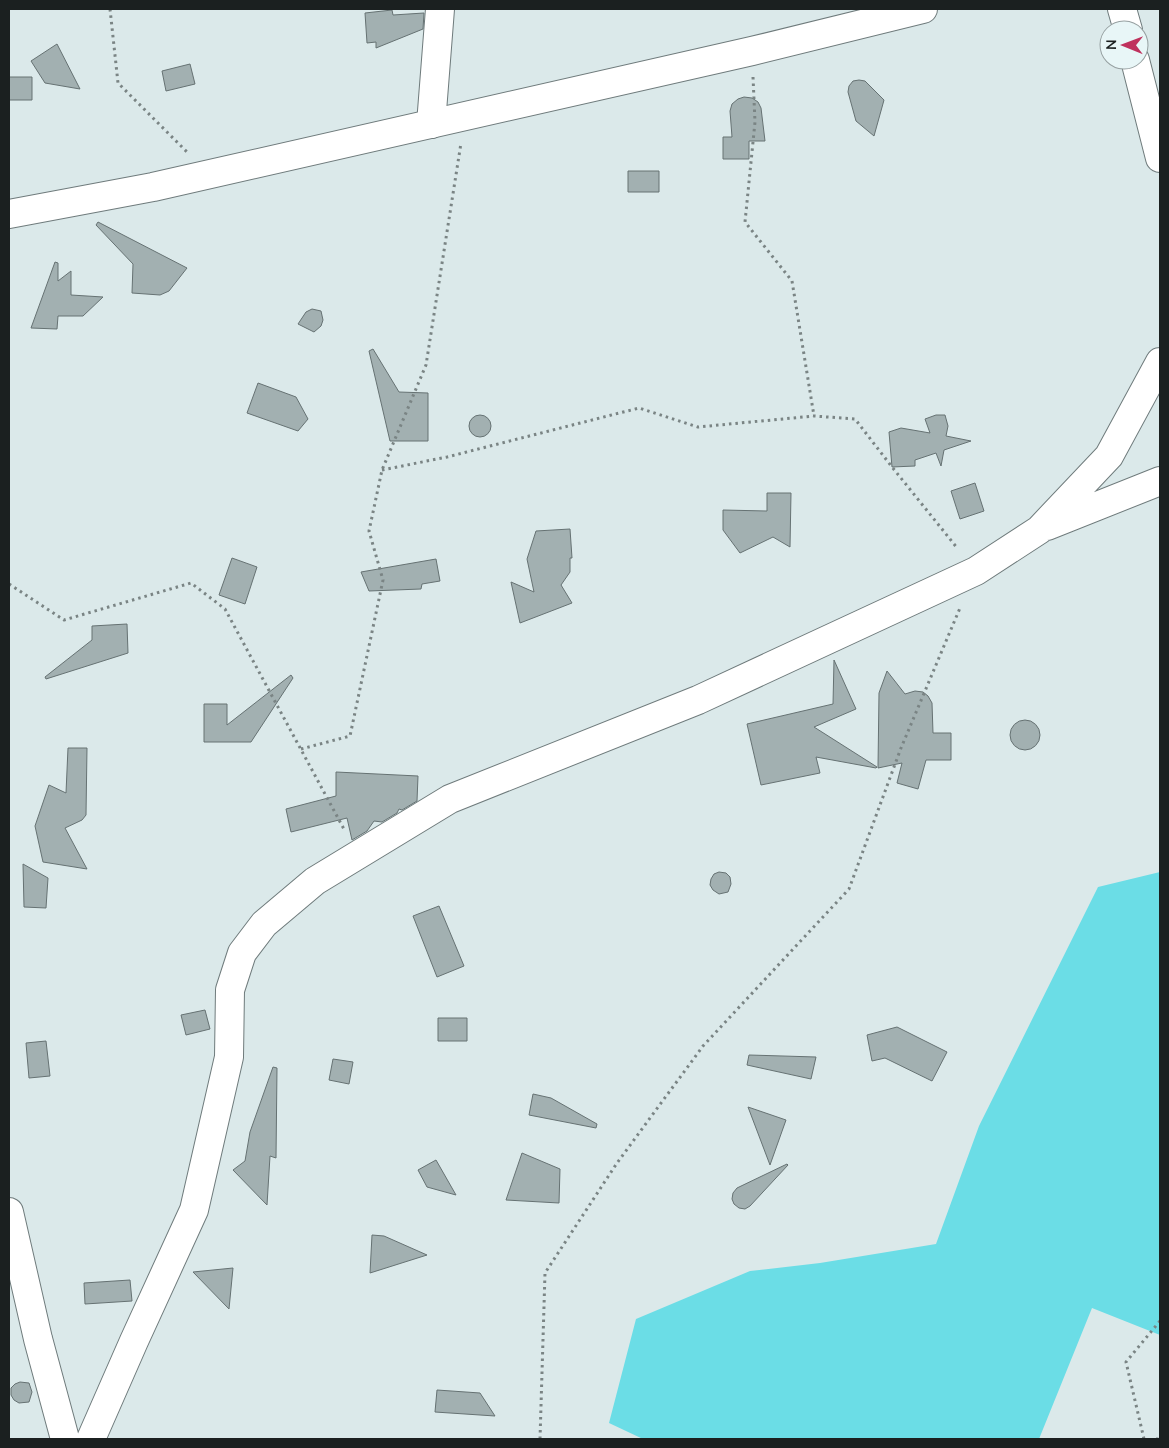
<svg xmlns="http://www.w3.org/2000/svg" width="1169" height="1448" viewBox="0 0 1169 1448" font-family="'Nunito Sans',sans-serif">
  <rect width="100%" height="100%" fill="#dbe9ea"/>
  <path fill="#6bdde6" d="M1160,872V1335L1092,1308L1039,1439H643L609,1423L636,1319L750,1271L820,1263L936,1244L979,1126L1098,887Z"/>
  <path fill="#a2b0b1" stroke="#667273" d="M392,10L393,15L424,13L423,29L376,48V42L367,43L365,13Z
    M57,44L80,89L45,83L31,61Z
    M190,64L195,84L166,91L162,71Z
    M9,77H32V100H9Z
    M859,80L865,81L884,100L874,136L856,121L848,92L849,86L853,81Z
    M744,97L752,98L758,102L761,108L765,141H749V159H723V137H732L730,111L732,104L738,99Z
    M628,171H659V192H628Z
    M98,222L187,268L169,291L160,295L132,293L133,264L96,225Z
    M55,262L58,263V281L71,271V295L103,297L83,316H58L57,329L31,328Z
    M312,309L321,311L323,320L321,326L314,332L298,324L306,312Z
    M373,349L399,392L428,393V441H390L369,351Z
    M258,383L296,397L308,419L298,431L247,413Z
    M936,415H945L948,426L946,436L971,441L944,450L941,466L936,453L915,460V466L892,467L889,432L901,428L930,433L925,419Z
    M469 426a11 11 0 1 1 22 0a11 11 0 1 1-22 0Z
    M975,483L984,511L960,519L951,491Z
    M767,493H791L790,547L773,537L740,553L723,530V510L767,511Z
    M570,529L572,558H570V572L561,585L572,603L520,623L511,582L534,592L527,559L536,531Z
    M232,558L257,567L245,604L219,595Z
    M436,559L440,581L422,584L421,589L369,591L361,572Z
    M127,624L128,653L46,679L45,677L92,640V626Z
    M834,660L856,709L814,727L877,767L876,768L816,757L820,773L761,785L747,724L833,704Z
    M887,671L905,694L915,691L923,692L928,696L932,703L933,733H951V760H926L918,789L897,783L902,763L878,768L879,693Z
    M291,675L293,678L251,742H204V704H227V725Z
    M1010 735a15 15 0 1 1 30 0a15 15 0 1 1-30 0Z
    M68,748H87L86,815L82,820L65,828L87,869L43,862L35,826L49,785L66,793Z
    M336,772L418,776L417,801L402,810L399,809L397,813L382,822L374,821L367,831L352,840L347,818L291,832L286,809L336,796Z
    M23,864L48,878L46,908L24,907Z
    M719,872L726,873L730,877L731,884L728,892L719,894L713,890L710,885L711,879L714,874Z
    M439,906L464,966L437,977L413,916Z
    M205,1010L210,1029L186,1035L181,1015Z
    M438,1018H467V1041H438Z
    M897,1027L947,1052L932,1081L885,1058L872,1061L867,1035Z
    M46,1041L50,1076L29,1078L26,1043Z
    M749,1055L816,1057L811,1079L747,1065Z
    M333,1059L353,1062L349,1084L329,1080Z
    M273,1067L277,1068L276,1158L270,1156L267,1205L233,1170L245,1161L250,1132Z
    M533,1094L551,1098L597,1124L596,1128L529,1115Z
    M748,1107L786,1120L770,1165Z
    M522,1153L560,1169L559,1203L506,1200Z
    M436,1160L456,1195L427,1187L418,1170Z
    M787,1164L788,1165L750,1206L745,1209L739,1208L734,1204L732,1199L733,1193L737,1188Z
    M372,1235L384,1236L427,1255L370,1273Z
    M233,1268L229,1309L193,1272Z
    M130,1280L132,1301L85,1304L84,1283Z
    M20,1382L29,1383L32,1392L29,1402L19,1403L14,1400L11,1395V1388L15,1384Z
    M437,1390L480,1393L495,1416L435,1412Z"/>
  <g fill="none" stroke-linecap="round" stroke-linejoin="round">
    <g stroke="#6f7b7c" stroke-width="30">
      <path id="minor" d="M1122,9L1128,30
        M1135,60L1160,158
        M431,124L440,9
        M1047,526L1160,481
        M9,1212L38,1339L65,1439
        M91,1439L134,1341L194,1210L229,1057L230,990L242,953L264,924L315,881L450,799L698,700L976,571L1039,530L1109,456L1160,362"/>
    </g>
    <g stroke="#6f7b7c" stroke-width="30">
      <path id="primary" d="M9,214L153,187L752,51L923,9"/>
    </g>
    <path stroke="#7a8484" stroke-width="3" stroke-dasharray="2.5 4" stroke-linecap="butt" d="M110,9L118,83L187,152
      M753,77L755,122L745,222L792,281L814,416
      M382,470L447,457L639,408L698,427L814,416L855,419L892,467L958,549
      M9,584L64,620L191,583L225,609L345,831
      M301,749L350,736L383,580L369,531L382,470L426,365L461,143
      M540,1439L545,1273L617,1163L703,1046L849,889L901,748L960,608
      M1144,1439L1126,1362L1160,1321
      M1156,1439H1160"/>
    <use href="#minor" stroke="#fff" stroke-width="28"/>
    <use href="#primary" stroke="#fff" stroke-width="28"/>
  </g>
  <rect width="1169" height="1448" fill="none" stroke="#1b2020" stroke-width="20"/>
  <g transform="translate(1124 45) rotate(271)"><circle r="24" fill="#e8f6f7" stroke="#96a0a1"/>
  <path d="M0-4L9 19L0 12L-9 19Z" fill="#bf315d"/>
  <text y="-8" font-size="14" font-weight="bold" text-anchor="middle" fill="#1b2020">N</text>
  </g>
</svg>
